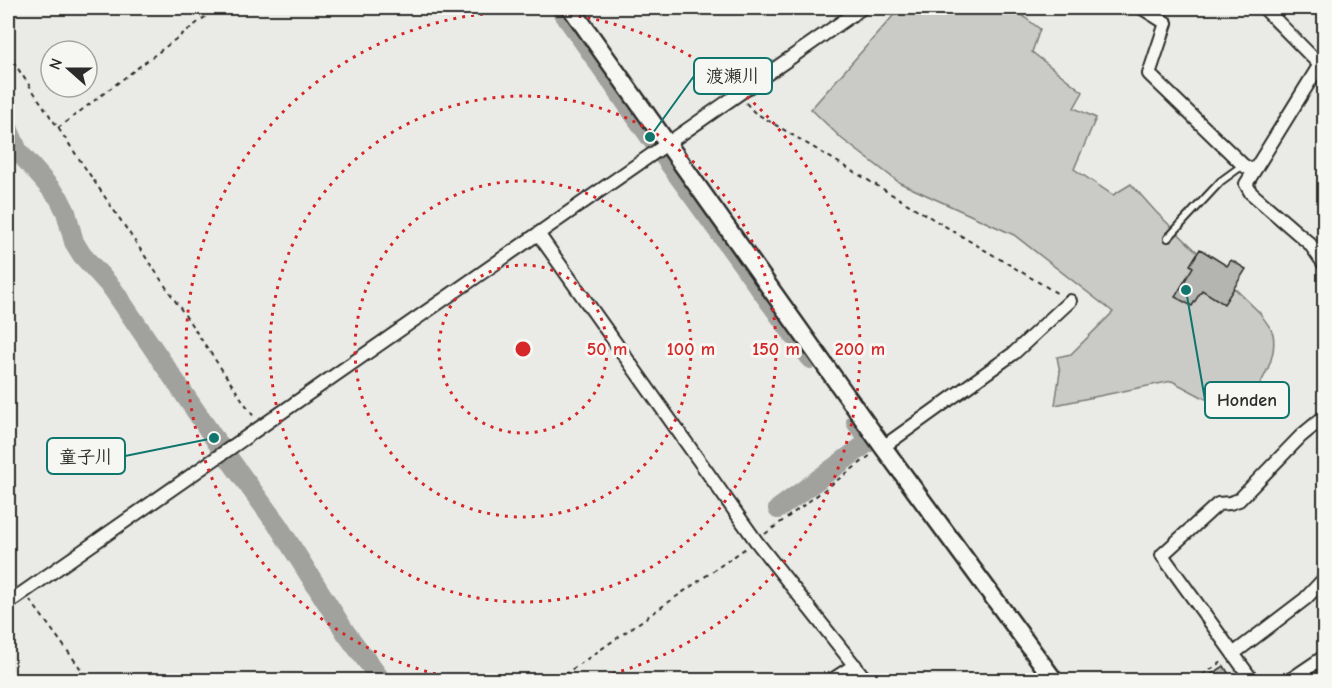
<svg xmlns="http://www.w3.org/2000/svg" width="1332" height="688" viewBox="0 0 1332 688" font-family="'Comic Neue','Klee One',sans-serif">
  <rect width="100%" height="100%" fill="#eaeae6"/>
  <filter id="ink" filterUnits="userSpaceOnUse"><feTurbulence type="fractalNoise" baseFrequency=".0167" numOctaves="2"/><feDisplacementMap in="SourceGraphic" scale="12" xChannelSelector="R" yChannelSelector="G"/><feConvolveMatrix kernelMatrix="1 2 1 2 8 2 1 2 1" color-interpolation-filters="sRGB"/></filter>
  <g filter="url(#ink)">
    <path fill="#cacac7" stroke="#7a7a79" stroke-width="1.5" d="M900,8H1012L1040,29L1032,52L1083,92L1074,108L1096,118L1074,169L1113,195L1131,184L1156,212L1260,313C1264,320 1271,327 1273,334C1278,359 1259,386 1247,407L1217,405L1172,381L1055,405L1060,372L1057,357L1071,354L1113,312L1014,235L900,183L842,139L811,109Z"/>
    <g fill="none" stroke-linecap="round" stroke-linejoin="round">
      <path stroke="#a1a19e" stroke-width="20" d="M560,8L650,137L811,359
        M8,128L18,151L59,198L66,212L74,242L82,255L112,288L214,438L279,527L346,633L381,680
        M778,509L870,441L856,422"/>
    </g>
    <path fill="#b4b4b1" stroke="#2b2b2b" stroke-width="1.5" d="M1200,249L1227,266L1231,260L1246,269L1224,304L1202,290L1192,306L1175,297L1193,267L1190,265Z
      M1224,666L1233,681H1201Z"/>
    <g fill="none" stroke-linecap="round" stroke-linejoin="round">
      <g stroke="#2b2b2b" stroke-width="10">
        <path id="lane" d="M1168,238L1221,181L1243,165"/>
      </g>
      <g stroke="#2b2b2b" stroke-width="16">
        <path id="street" d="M1142,8L1166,23L1149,74L1243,165L1253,171
          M1264,8L1320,65
          M1324,58L1246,184L1251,193L1310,244L1324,264
          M539,235L756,541L866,680
          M883,447L1014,353L1070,301
          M8,603L862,8
          M1233,654L1305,599L1324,579
          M832,680L855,665
          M1252,680L1162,555L1218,504L1230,503L1239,500L1301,436L1324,417
          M1290,680L1324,657"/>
      </g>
      <g stroke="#2b2b2b" stroke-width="21">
        <path id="secondary" d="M571,8L883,447L1054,680"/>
      </g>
      <path stroke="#2b2b2b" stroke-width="2" stroke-dasharray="4.5 4.5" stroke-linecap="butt" d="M8,54L254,417
        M746,103L754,112L1060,295
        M58,128L217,8
        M765,534L871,455
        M8,576L13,587
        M30,600L89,680
        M557,680L746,548
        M1195,680L1225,660"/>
      <use href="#lane" stroke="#f6f6f2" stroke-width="6"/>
      <use href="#street" stroke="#f6f6f2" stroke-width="12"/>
      <use href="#secondary" stroke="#f6f6f2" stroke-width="16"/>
    </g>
  </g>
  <g fill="none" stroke="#d62828" stroke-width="3" stroke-dasharray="3 6">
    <circle cx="523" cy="349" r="84"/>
    <circle cx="523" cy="349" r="168"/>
    <circle cx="523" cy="349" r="253"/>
    <path d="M462 680A337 337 0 1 1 584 680"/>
  </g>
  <circle cx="523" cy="349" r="9" fill="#d62828" stroke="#f6f6f2" stroke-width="3"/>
  <g font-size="18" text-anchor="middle" font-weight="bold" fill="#d62828" stroke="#f6f6f2" stroke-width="6" stroke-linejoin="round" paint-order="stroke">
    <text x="607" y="355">50 m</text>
    <text x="691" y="355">100 m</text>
    <text x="776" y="355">150 m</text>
    <text x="860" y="355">200 m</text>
  </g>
  <path fill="none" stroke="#0f766e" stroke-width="2" d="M650 137L694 76M1186 290L1205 400M214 438L125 456"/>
  <g fill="#0f766e" stroke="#f6f6f2" stroke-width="2">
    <circle cx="650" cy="137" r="6"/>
    <circle cx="1186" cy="290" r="6"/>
    <circle cx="214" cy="438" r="6"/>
  </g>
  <g fill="#f6f6f2" stroke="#0f766e" stroke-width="2">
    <rect x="694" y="58" width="78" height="36" rx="6"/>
    <rect x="1205" y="382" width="84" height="36" rx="6"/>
    <rect x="47" y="438" width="78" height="36" rx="6"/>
  </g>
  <g font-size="18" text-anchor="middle" font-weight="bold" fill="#2b2b2b">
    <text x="733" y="82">渡瀬川</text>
    <text x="1247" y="406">Honden</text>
    <text x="86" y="463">童子川</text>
  </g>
  <rect width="1332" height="688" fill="none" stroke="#f6f6f2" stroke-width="30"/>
  <rect x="15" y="15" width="1302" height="658" fill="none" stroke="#2b2b2b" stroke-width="2" filter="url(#ink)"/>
  <g transform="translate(69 69) rotate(291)"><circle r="28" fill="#f6f6f2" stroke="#a5a5a2" stroke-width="1.5"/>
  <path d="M0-4.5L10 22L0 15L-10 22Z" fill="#2b2b2b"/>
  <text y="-9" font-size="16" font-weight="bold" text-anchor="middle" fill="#2b2b2b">N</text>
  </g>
</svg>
